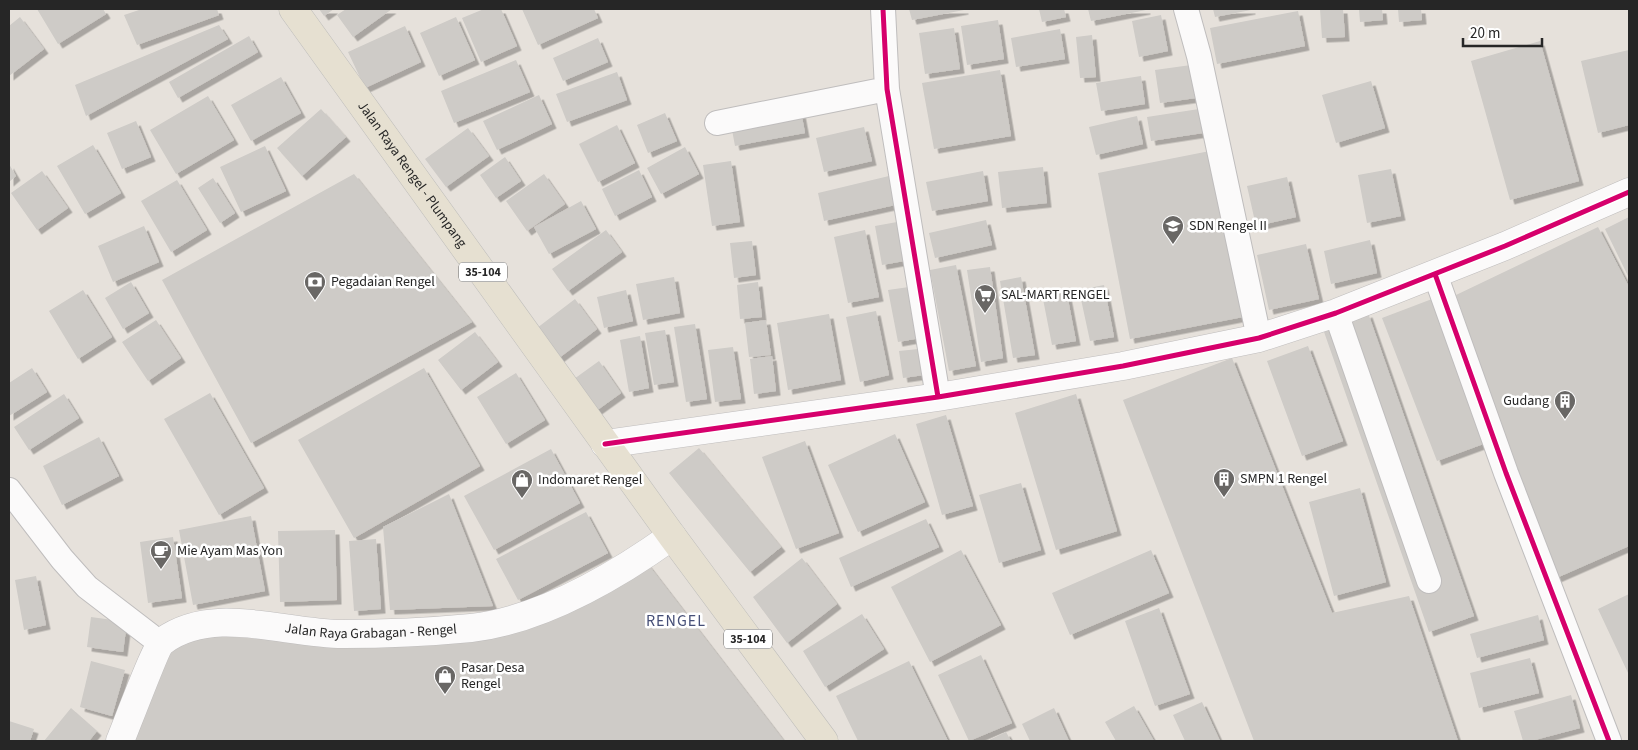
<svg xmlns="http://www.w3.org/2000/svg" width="1638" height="750" viewBox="0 0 1638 750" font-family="'Source Sans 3',sans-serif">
  <defs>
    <filter id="shadow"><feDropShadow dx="4.5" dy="4.5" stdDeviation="0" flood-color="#0004"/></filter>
  </defs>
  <rect width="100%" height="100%" fill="#e6e1db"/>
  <path fill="#cecbc7" filter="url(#shadow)" d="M37,9H103L106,14L58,44Z
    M142,9H217L219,15L137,45L124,15Z
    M319,9H334L324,16Z
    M346,9H392L353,37L337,15Z
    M484,9H501L517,46L481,62L462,18Z
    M522,9H594L598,18L538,45Z
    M909,9H964V10L912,20Z
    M1039,9H1064L1066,17L1042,22Z
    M1088,9H1146V10L1091,21Z
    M1213,9H1251V10L1215,17Z
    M1320,9H1343L1345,37L1322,38Z
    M1359,9H1382L1383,20L1360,22Z
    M1398,9H1421L1422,20L1399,22Z
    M1298,11L1305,46L1217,64L1210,28Z
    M1161,15L1168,51L1139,57L1132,21Z
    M20,17L44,49L9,76V26Z
    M456,17L475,60L439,76L420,33Z
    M998,20L1004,59L967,65L961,26Z
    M219,25L228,39L86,116L75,85Z
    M405,26L421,62L365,88L348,52Z
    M954,28L960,69L925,74L919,33Z
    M1060,29L1065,59L1016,67L1011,38Z
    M1092,35L1096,77L1080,78L1076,37Z
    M249,36L258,52L178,98L169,82Z
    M598,38L608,62L563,81L553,58Z
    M1540,41L1579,181L1510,200L1471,61Z
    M1629,50V125L1598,133L1581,61Z
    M516,60L530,92L454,123L441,91Z
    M1191,65L1196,98L1160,103L1155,70Z
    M1000,70L1011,136L934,149L922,83Z
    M617,72L627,100L567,122L556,94Z
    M1141,76L1145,104L1101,111L1096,83Z
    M281,77L301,113L251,141L231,105Z
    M1371,81L1385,128L1336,143L1322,95Z
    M539,95L552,124L497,150L483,121Z
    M208,96L234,140L176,174L150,130Z
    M800,106L805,133L735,146L730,119Z
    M321,109L346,137L302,176L277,148Z
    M1199,109L1203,133L1151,141L1147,117Z
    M665,113L677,141L648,153L637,125Z
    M1137,116L1143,144L1096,155L1089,127Z
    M136,121L151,157L122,169L107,133Z
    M617,125L635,163L598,182L579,144Z
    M864,127L872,161L824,172L816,138Z
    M468,128L489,156L446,187L425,159Z
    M93,145L121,193L85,214L57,166Z
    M265,146L286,191L241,212L220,167Z
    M685,147L699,174L661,194L647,168Z
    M1215,150L1248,316L1130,339L1098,173Z
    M505,157L521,181L496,198L480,175Z
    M731,161L740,222L712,226L703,165Z
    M9,164L16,176L9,182Z
    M1043,167L1047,203L1002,208L998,172Z
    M1391,169L1401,216L1367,223L1358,175Z
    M639,170L652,197L615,216L602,189Z
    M42,171L68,208L37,230L11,193Z
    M983,171L988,201L932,211L926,182Z
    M354,174L472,322L251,443L162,280Z
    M544,174L565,204L527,231L506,201Z
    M889,176L895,205L824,221L818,193Z
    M1287,177L1296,217L1256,226L1247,186Z
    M213,178L235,213L220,223L198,188Z
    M177,180L207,230L171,252L141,201Z
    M581,201L596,229L549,254L534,227Z
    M1629,217V278L1605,229Z
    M908,220L915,259L882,265L875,226Z
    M986,220L992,245L935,258L929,233Z
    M144,226L159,262L113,282L98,246Z
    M1598,227L1629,287V546L1554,579L1456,295Z
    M606,230L622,252L568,291L552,269Z
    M865,230L879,297L848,303L834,237Z
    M1370,240L1377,273L1331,284L1324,251Z
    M752,241L756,275L734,278L730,243Z
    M1306,244L1319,299L1269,310L1257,255Z
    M956,265L976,366L949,371L930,270Z
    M990,267L1003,358L981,362L967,270Z
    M674,277L680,313L643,320L636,284Z
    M1021,277L1035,355L1013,358L1000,281Z
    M131,282L149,313L123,329L105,298Z
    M758,282L762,317L740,319L737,285Z
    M1104,285L1114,337L1090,341L1079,290Z
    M916,286L926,337L898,342L888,290Z
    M1066,289L1076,341L1052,345L1042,294Z
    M83,290L112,337L78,359L49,311Z
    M626,290L633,321L604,328L597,297Z
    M575,299L597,329L559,358L537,328Z
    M1432,299L1486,443L1437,461L1382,318Z
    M876,311L889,375L860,382L846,317Z
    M1368,313L1474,616L1429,632L1323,329Z
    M829,314L841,380L788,390L777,323Z
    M156,320L181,358L148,381L122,342Z
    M766,320L771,355L749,357L745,323Z
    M695,324L707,399L686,402L674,327Z
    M665,330L674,382L654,385L645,333Z
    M475,332L498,362L461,390L438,360Z
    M640,336L649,388L629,392L620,340Z
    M1308,346L1343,441L1302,456L1267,361Z
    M733,347L741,399L715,402L708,350Z
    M928,348L931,374L903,378L899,351Z
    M772,356L776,391L754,394L750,359Z
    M1232,358L1332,613L1409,596L1458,741H1254L1123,400Z
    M599,361L621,393L596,411L574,379Z
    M32,368L47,392L9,416V383Z
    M424,368L480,466L354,538L298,440Z
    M516,373L545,420L506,444L477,397Z
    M210,393L264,488L219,515L164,419Z
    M64,394L79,418L29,450L14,427Z
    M1076,394L1117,531L1056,550L1015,413Z
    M946,415L973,506L942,515L916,424Z
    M895,434L925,502L858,532L828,465Z
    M99,437L119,476L62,505L43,466Z
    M805,441L839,533L796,549L762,457Z
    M699,448L781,547L750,572L669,473Z
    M551,449L580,503L494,550L464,496Z
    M1021,483L1041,550L999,563L979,495Z
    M1360,488L1386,582L1334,596L1309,502Z
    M449,494L493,606L390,610L383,527Z
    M586,512L608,553L518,600L496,559Z
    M251,516L265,591L193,605L179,530Z
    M926,519L939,547L851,587L839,558Z
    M335,530L337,600L280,602L278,531Z
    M173,537L182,598L148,603L140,542Z
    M376,539L381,609L354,611L349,541Z
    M961,550L1001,625L930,662L891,587Z
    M1151,550L1169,593L1070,635L1052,593Z
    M802,558L837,604L787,643L753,597Z
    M647,563L784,741H123L161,649L207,635L300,642L426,639Z
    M36,576L46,625L24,630L15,580Z
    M1629,594V675L1598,609Z
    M1159,608L1190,694L1155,706L1125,621Z
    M862,614L884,649L825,687L803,651Z
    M1538,615L1544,640L1477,658L1470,634Z
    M91,617L127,622L123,652L87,647Z
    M981,655L1012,723L969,741L938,675Z
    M1530,658L1539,693L1479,708L1470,673Z
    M91,661L125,670L112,716L80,707Z
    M909,661L948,741H858L836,696Z
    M1571,695L1580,728L1531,741H1523L1514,711Z
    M1202,702L1220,741H1185L1173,715Z
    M1134,706L1154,741H1116L1105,722Z
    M71,708L97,731L89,741H44Z
    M1054,708L1069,741H1030L1022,724Z
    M9,721L34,729L30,741H9Z
    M1006,732L1011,741H987Z"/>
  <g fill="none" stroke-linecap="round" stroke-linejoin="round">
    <g stroke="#bfbdbd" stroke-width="26">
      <path id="street" d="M883,9L887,89L938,397
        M1186,9L1199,56L1259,338
        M717,123L887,89
        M1435,274L1506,473L1609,741
        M1336,313L1429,581
        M9,490L62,559L87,587L160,643"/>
    </g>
    <g stroke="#bfbdbd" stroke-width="29">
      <g id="secondary">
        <path d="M605,444L938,397L1123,366L1259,338L1336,313L1505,246L1629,192"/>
        <path id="s1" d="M120,741C126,727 156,646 163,641C214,604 284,634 343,634C385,634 429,632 471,628C541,620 616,576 672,536"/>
      </g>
    </g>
    <g stroke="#bebdbb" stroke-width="29">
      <g id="primary">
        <path id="s2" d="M293,9L672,536L824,741"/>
      </g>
    </g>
    <use href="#street" stroke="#fbfafa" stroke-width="24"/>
    <use href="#secondary" stroke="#fbfafa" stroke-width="28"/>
    <use href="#primary" stroke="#e6e0d1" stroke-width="28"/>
    <g stroke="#fff" stroke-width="8">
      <path id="cycleway" d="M883,9L887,89L938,397
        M1435,274L1506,473L1609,741
        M605,444L938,397L1123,366L1259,338L1336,313L1505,246L1629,192"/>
    </g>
    <use href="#cycleway" stroke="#d6006c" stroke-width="5"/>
  </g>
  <defs>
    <g id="school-pin" transform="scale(1.125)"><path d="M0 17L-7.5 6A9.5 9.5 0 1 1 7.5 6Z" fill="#696765" stroke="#fff"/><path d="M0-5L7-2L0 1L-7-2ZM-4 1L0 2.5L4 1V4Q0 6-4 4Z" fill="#fff"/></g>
    <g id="bank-pin" transform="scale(1.125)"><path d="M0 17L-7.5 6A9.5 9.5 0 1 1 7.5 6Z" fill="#696765" stroke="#fff"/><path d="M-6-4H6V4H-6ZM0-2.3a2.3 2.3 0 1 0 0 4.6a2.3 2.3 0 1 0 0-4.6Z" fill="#fff"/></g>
    <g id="supermarket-pin" transform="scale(1.125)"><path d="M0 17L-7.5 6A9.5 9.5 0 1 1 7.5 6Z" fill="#696765" stroke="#fff"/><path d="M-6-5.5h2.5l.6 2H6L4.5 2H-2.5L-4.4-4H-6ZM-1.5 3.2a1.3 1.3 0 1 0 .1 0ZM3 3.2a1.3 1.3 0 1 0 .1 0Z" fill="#fff"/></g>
    <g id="building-pin" transform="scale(1.125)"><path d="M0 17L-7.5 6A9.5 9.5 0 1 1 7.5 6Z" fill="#696765" stroke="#fff"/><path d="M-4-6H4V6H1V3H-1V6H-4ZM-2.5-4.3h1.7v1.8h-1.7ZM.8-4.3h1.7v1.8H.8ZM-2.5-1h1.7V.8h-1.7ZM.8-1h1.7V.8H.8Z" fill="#fff"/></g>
    <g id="shop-pin" transform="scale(1.125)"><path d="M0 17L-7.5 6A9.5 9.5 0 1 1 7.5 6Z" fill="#696765" stroke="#fff"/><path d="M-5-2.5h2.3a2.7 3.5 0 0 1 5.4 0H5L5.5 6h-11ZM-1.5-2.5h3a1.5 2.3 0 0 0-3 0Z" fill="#fff"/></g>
    <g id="cafe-pin" transform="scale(1.125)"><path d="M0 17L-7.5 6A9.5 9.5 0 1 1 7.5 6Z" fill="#696765" stroke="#fff"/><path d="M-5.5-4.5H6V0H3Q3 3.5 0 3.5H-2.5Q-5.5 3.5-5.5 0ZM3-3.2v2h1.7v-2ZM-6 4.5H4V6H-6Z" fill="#fff"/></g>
  </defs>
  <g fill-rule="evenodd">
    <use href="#school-pin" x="1173" y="226"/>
    <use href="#bank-pin" x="315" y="282"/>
    <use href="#supermarket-pin" x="985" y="295"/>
    <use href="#building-pin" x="1565" y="401"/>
    <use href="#building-pin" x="1224" y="479"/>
    <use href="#shop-pin" x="522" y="480"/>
    <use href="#cafe-pin" x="161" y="551"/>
    <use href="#shop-pin" x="445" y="676"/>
  </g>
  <g text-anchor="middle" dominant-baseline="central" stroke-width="5" stroke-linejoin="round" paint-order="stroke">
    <g fill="#fff" stroke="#676767" stroke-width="1">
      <rect x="459" y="262.5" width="48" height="19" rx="4"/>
      <rect x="724" y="629.5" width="48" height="19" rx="4"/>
    </g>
    <g font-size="12" font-weight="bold" fill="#262626">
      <text x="483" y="272">35-104</text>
      <text x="748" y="639">35-104</text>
    </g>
    <g font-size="14" fill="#262626" stroke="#fff">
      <text stroke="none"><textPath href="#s2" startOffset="204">Jalan Raya Rengel - Plumpang</textPath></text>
      <text stroke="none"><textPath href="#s1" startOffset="321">Jalan Raya Grabagan - Rengel</textPath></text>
    </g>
    <g font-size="14" fill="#262626" stroke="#fff" text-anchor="start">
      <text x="1189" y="226">SDN Rengel II</text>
      <text x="331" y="282">Pegadaian Rengel</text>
      <text x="1001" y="295">SAL-MART RENGEL</text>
      <text x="1549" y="401" text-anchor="end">Gudang</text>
      <text x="1240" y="479">SMPN 1 Rengel</text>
      <text x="538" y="480">Indomaret Rengel</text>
      <text x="177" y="551">Mie Ayam Mas Yon</text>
      <text x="461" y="668">Pasar Desa<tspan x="461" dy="16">Rengel</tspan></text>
    </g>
    <g font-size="16" letter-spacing="1" fill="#464f77" stroke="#fff">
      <text x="676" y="621">RENGEL</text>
    </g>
  </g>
  <rect width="1638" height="750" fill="none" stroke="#262626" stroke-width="20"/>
  <path d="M1463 38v8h79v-8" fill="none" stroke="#262626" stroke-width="2.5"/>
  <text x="1470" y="38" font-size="15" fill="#262626" stroke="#ffffff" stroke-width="4" paint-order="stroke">20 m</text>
</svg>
